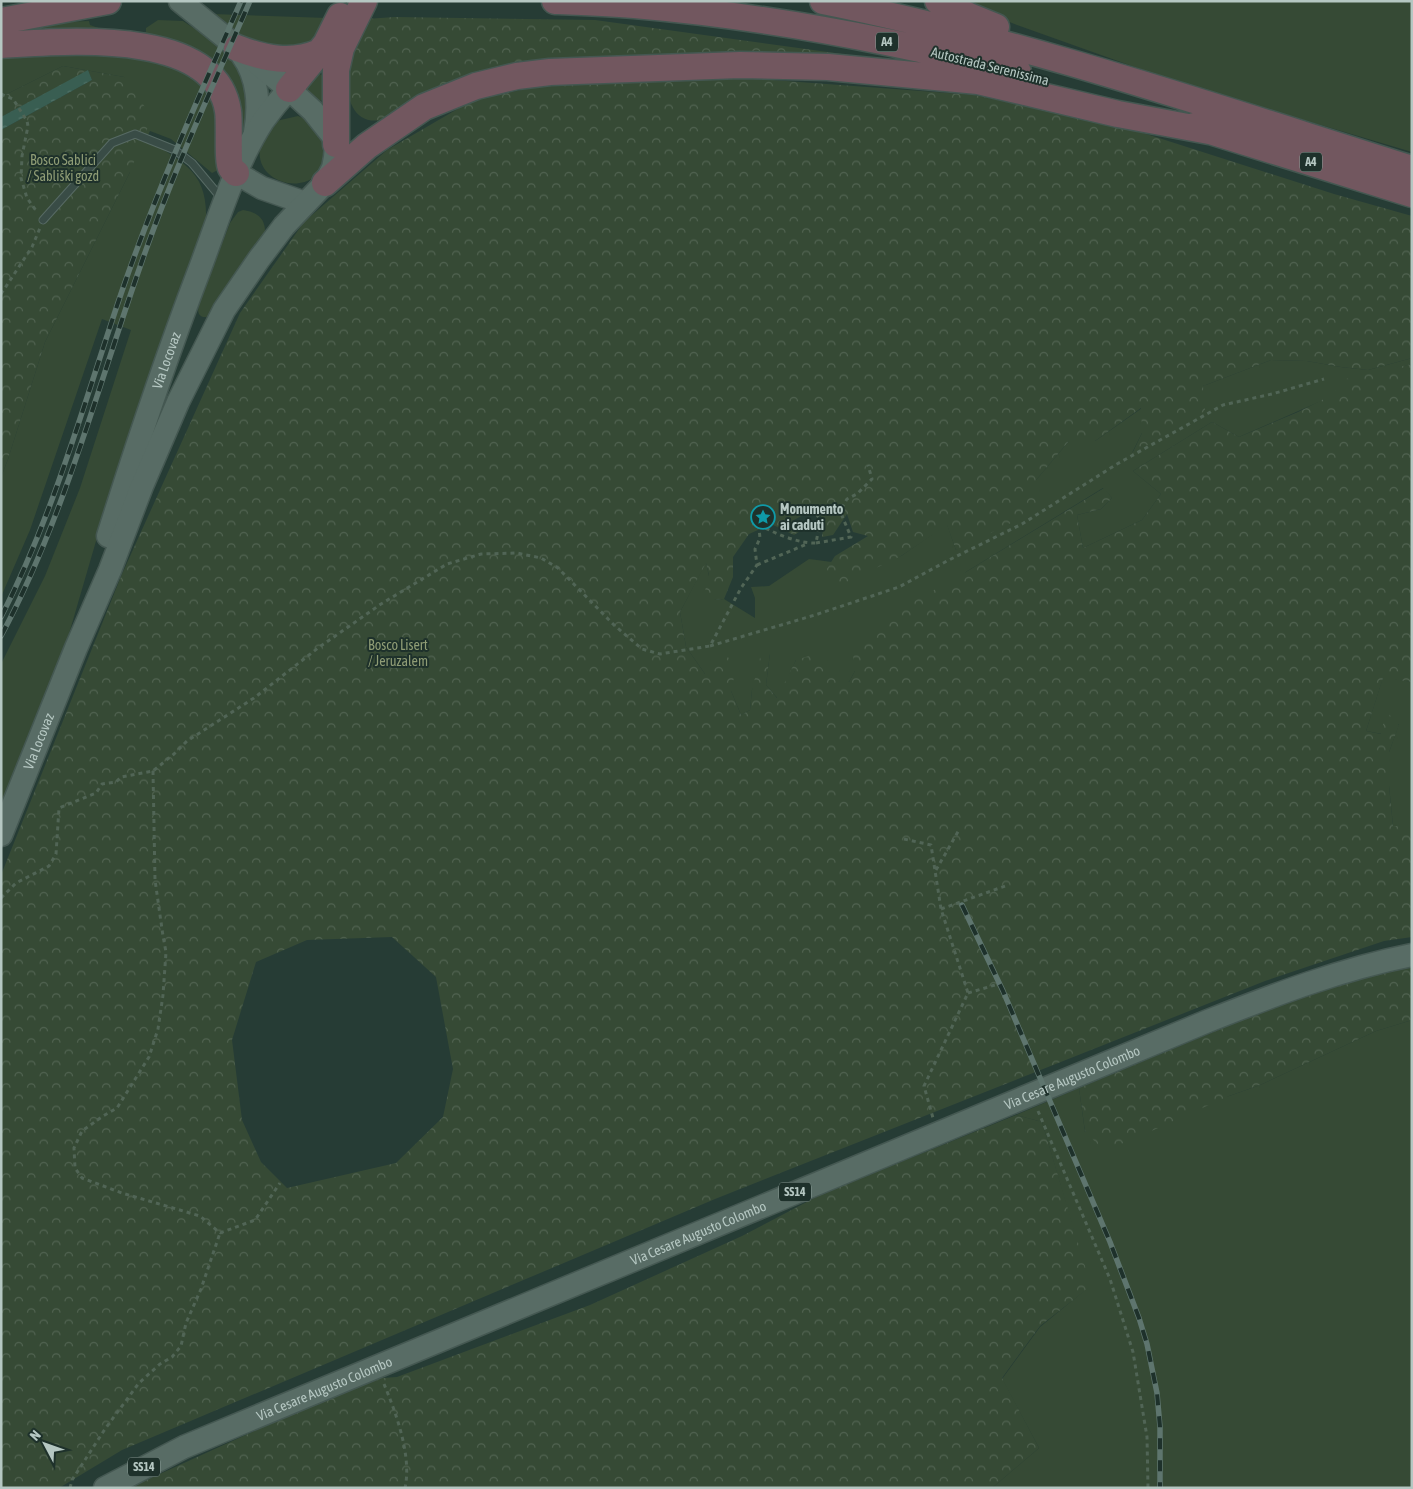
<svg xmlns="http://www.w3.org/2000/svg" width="1413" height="1489" viewBox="0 0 1413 1489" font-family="'Asap Condensed',sans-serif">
  <defs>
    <pattern id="forest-crowns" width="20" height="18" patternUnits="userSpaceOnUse" patternTransform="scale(1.25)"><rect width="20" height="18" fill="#364a35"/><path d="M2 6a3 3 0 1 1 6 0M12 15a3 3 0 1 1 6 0" fill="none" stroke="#516351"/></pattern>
    <pattern id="water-ripples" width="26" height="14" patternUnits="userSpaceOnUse" patternTransform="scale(1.25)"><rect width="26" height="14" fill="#395e52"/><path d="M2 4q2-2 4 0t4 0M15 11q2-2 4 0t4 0" fill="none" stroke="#537469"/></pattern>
  </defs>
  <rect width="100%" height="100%" fill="#263c35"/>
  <path fill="#364a35" d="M957,1H1412V152L1185,85L1017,25Z
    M213,14L328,18L311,46L255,49Z
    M158,20L183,21L215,42L235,58L246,79V114L240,149L214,67L1,38V29L63,22L89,21L90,25C111,33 124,33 146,32V28Z
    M49,50L149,57L205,83L223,134L218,170L212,173L171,139L150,131L146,139C181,162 208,170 206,220L158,350L108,500L64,651L1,811V664L45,576L80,488L131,330L102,319L30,530L1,597V477L8,459L45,342L130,172L124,77L63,66L1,97V54Z
    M317,73L324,76L323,100L315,102L304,92L305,79Z
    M298,116L310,121L321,129C322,137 327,149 326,156C318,202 249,185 261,144C263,136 272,128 276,121Z
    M243,210C258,212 266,219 265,234L211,316C201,319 196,315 199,304L230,223L238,212Z
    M1412,358V364L1394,369L1239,437L1212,422L1133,471L1161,494L1142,520L1083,548L1077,515L1101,509L1112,498L1103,488L966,572L855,671L849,682L796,660L778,699L766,685L770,653L752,690L750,710L741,715L731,691L705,674L686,647L680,612L706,562L714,600L724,599L755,618V598L751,587L769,586L809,559L832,562L827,570L901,556L947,524L956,550L1036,480L1069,441H1095L1142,408V433L1132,453L1203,386L1271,360L1307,361L1341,367L1368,370Z
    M1383,677L1412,682V827L1393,826L1389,786V752L1399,724L1382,734L1366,731Z
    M1412,1020V1488H992L1039,1448L1002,1379L1040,1327L1090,1286L1042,1122L1016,1115L1079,1088L1085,1132L1229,1096L1260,1085L1376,1031Z"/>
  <path fill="url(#forest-crowns)" fill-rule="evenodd" d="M395,17L595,20L864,57L865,60L674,54L564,59L382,120C348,126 344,87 348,62C349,49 361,31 366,19Z
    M63,66L124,77L152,117L130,172L45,342L8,459L1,477V130L92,80L88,71L1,117V97Z
    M706,75L975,95L1137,131L1334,194L1412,216V358L1368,370L1341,367L1307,361L1271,360L1203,386L1205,411L1132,454L1142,433L1141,408L1095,441H1069L1036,480L1037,510L956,550L947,525L901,556L841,585L826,570L835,556L868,536L853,532L847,514L833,535L822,537L824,521L817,510L811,511L792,521L805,528L794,535L771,524L749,534L733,557V577L724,599L714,600L704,595L709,575L706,563L680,612L686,647L705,674L725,653L736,668L731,691L741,715L750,710L752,690L762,650L770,653L766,685L777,698L796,660L818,653L849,682L855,671L853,655L877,622L966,572L1104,488L1112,498L1101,509L1077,515L1083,548L1142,520L1161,494L1133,471L1212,422L1239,437L1298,412L1334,394L1341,380L1412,364V682L1383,678L1366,731L1381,734L1386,711L1399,725L1389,752V786L1393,826H1412V937L1384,941L1265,981L715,1199L122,1450L59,1488H1V875L122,574L240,313L304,222L387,150L473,100L575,79ZM392,937L436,977L453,1069L443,1117L396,1163L287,1188L261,1162L242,1120L232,1040L256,962L307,940Z
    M1412,966V1020L1376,1031L1260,1085L1229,1096L1125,1143L1100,1147L1085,1131L1079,1088L1242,1020L1349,980Z
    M1016,1115L1042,1122L1091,1286L1040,1326L1002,1378L1039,1448L992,1488H129L369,1379L397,1377L590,1305L742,1236L820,1195Z"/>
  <path fill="url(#water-ripples)" d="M88,70L92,80L1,130V117Z"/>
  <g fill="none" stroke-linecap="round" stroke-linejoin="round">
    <g stroke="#576a64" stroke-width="9">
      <path id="lane" d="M43,220L112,143L135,134L175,150L192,163L222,199"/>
    </g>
    <g stroke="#455852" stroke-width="25">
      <g id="primary">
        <path d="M242,55C258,77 260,106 255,132"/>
        <path d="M236,173L262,188L305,203"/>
        <path id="s1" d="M108,536C136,447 166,358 199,271C218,221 234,166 263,121C271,110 280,99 289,89"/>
        <path id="s2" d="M1,835L76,648L110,570L142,486L178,402L224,310L259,259L284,226L325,183L333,168L335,157L336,144L332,135L313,111L289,89L180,1"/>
        <path id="s3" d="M105,1488L184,1447L1208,1021C1274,995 1341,969 1412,955"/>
      </g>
    </g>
    <g stroke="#445751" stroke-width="29">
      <path id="highway" d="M555,1C581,2 608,3 634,5C764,16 892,40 1018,72
        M823,1C1023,41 1217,108 1412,169
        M938,1L969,16L996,27
        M1,21L108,1
        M1,45C62,42 215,26 228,111C230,123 227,161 231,168C232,170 235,172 236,173
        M237,48C265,59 292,64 320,52
        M289,89L326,44L340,16
        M1194,126L1412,194
        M336,144V70L341,48L364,1
        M325,183L367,146L424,107L476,86L517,76L550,72L740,65L828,67L978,81L1118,114L1209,131"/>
    </g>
    <path stroke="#516556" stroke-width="3" stroke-dasharray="4 4" stroke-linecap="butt" d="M1,94L13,99L27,121L28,126L22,156L21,178L27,198L37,212
      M1,294L32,247L40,228
      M759,521L770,520L764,510
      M759,524C772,533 800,544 816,543L819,527L816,517L825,510L834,515L840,511L847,499L857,494L872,479L868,465
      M816,543L851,537L840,511
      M757,565L807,544
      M710,646L815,615L899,587L947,561L1022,524L1117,464L1223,405L1272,394L1324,379
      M153,771L155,880L163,936L166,952L163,995L158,1029L149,1057L117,1108L103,1116L82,1131L74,1148L75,1168L82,1178L122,1193L200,1216L220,1233
      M904,839L931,845L941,909L968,993L924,1086L933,1118
      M936,870L959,830
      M1,898L16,883L49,866L56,854L59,808L96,793L102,784L116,782L121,777L153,771L174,754L187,741L254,698L318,648L381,604L447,564L481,554L517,553L541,558L558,568L614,625L642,649L660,654L710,646L741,588L757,565L755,549L760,538L757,510
      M941,909L1008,885
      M968,993L995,985
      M1038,1111L1110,1279L1133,1352L1147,1437L1148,1488
      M220,1233L255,1220L280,1183
      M384,1384C396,1413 412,1456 405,1488
      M70,1488L72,1480L105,1429L139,1383L160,1364L172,1357L181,1346L186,1323L201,1289L220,1233"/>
    <use href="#lane" stroke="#394c46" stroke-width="7"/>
    <use href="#primary" stroke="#586c65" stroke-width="22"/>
    <use href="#highway" stroke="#72575f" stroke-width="26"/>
    <g stroke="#5e756e" stroke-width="5.5">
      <path id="rail" d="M1,617C55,512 85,399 123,288C157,190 199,96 241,1
        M1,636C64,518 97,389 141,264C172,174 212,88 250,1
        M962,905L1003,991L1110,1242L1139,1318L1147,1344L1157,1393L1160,1427V1488"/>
    </g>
    <use href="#rail" stroke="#1e312b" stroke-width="4" stroke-dasharray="11" stroke-linecap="butt"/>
  </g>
  <defs>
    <g id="sight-ring" transform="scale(1.25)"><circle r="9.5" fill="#1e312b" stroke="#0f9aa8" stroke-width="1.5"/><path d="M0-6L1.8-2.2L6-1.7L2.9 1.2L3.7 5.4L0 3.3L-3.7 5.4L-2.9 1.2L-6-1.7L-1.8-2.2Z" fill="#0f9aa8"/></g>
  </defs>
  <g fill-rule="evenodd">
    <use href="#sight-ring" x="763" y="517"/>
  </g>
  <g text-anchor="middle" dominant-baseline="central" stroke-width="4" stroke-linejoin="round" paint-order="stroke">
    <g fill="#1e312b" stroke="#889a95" stroke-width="1">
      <rect x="876" y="32.5" width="22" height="19" rx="4"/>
      <rect x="1300" y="152.5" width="22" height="19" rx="4"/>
      <rect x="779" y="1182.5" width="32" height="19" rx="4"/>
      <rect x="128" y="1457.5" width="32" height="19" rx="4"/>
    </g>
    <g font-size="12" font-weight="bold" fill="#b5c7c2">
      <text x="887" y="42">A4</text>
      <text x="1311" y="162">A4</text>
      <text x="795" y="1192">SS14</text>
      <text x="144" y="1467">SS14</text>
    </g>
    <g font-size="14" fill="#b5c7c2" stroke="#1e312b">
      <text transform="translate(990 66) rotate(14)">Autostrada Serenissima</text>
      <text stroke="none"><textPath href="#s1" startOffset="185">Via Locovaz</textPath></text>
      <text stroke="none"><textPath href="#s2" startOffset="101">Via Locovaz</textPath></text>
      <text stroke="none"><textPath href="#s3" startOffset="1051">Via Cesare Augusto Colombo</textPath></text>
      <text stroke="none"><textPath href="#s3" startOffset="646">Via Cesare Augusto Colombo</textPath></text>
      <text stroke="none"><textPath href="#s3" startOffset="241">Via Cesare Augusto Colombo</textPath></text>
    </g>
    <g font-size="14" fill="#8f9c75" stroke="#1e312b">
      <text x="63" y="160">Bosco Sablici<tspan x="63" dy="16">/ Sabliški gozd</tspan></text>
      <text x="398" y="645">Bosco Lisert<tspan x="398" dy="16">/ Jeruzalem</tspan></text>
    </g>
    <g font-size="14" font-weight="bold" fill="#b5c7c2" stroke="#1e312b" text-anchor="start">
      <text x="780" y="509">Monumento<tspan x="780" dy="16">ai caduti</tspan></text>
    </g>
  </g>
  <rect width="1413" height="1489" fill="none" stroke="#b5c7c2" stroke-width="5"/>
  <g transform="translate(45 1444) rotate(311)" stroke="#1e312b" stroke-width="4" paint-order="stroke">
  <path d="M0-4L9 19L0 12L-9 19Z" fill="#b5c7c2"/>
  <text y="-8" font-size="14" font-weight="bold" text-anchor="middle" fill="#b5c7c2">N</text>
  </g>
</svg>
